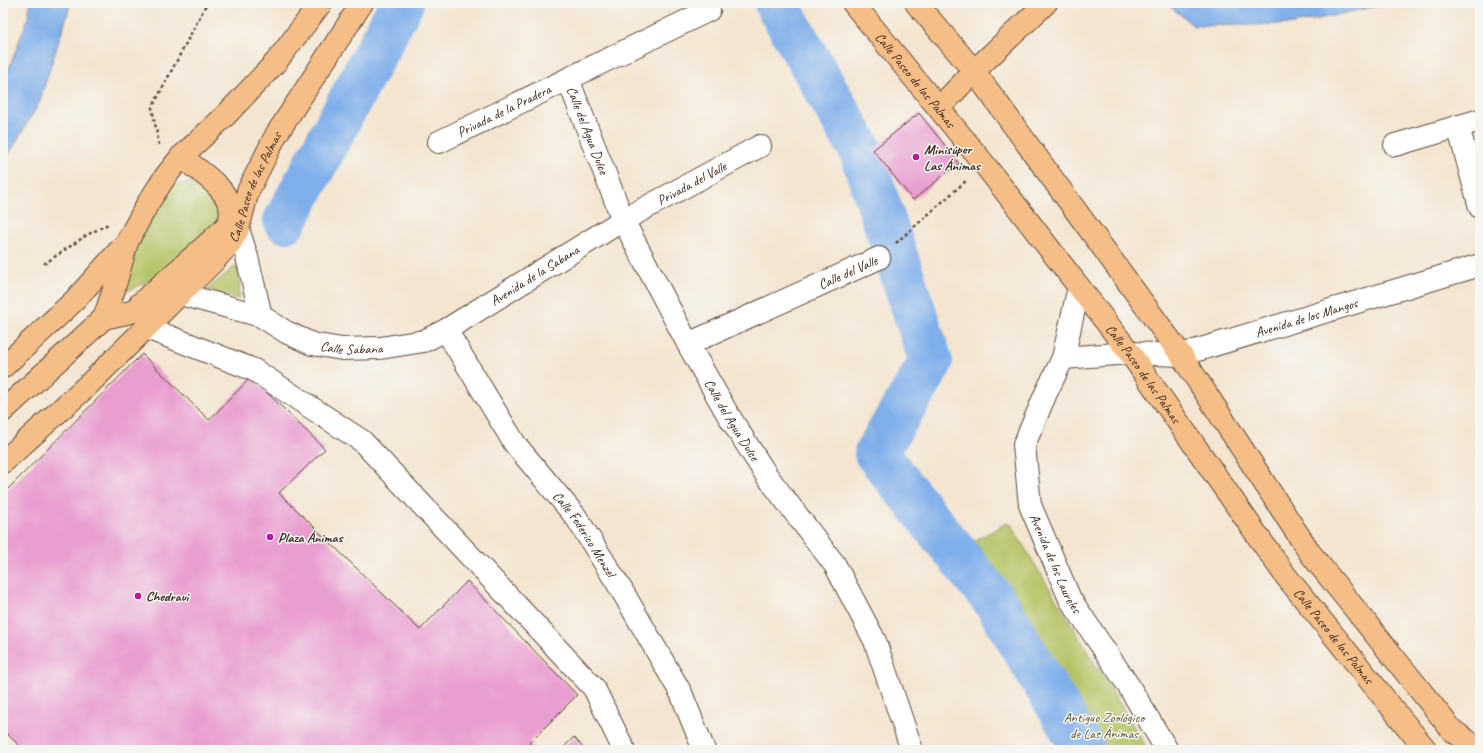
<svg xmlns="http://www.w3.org/2000/svg" width="1483" height="753" viewBox="0 0 1483 753" font-family="Caveat,sans-serif">
  <rect width="100%" height="100%" fill="#f6f6f2"/>
  <filter id="ink" filterUnits="userSpaceOnUse"><feTurbulence type="fractalNoise" baseFrequency=".025" numOctaves="2"/><feDisplacementMap in="SourceGraphic" scale="8" xChannelSelector="R" yChannelSelector="G"/><feConvolveMatrix kernelMatrix="1 2 1 2 8 2 1 2 1" color-interpolation-filters="sRGB"/></filter>
  <filter id="wash" filterUnits="userSpaceOnUse"><feTurbulence type="fractalNoise" baseFrequency=".012" numOctaves="4" result="noise"/><feDisplacementMap in="SourceGraphic" scale="16" xChannelSelector="R" yChannelSelector="G"/><feGaussianBlur stdDeviation="0.9" result="paint"/><feColorMatrix in="noise" values="0 0 0 0 0 0 0 0 0 0 0 0 0 0 0 0 0 1.4 0 .05"/><feComposite in="paint" operator="in"/></filter>
  <g filter="url(#wash)">
    <rect width="100%" height="100%" fill="#f4e5d0"/>
    <path fill="#b5c365" stroke="#787642" d="M190,182L209,195L221,215L215,230L168,270L123,294L132,253L166,187Z
      M240,263L239,299L206,290Z
      M1009,522L1148,750H1091L968,544Z"/>
    <path fill="#7fafea" stroke="#5d6c84" d="M30,3H71L39,103L3,164V84L28,18Z
      M1166,3H1392L1294,24L1194,26Z"/>
    <g fill="none" stroke-linecap="round" stroke-linejoin="round">
      <path stroke="#7fafea" stroke-width="44" d="M776,3L861,151L931,362L876,453L996,603L1084,750
        M285,221L402,3"/>
    </g>
    <g id="blocks">
      <path fill="#e99ed0" d="M919,113L959,163L913,200L873,150Z
        M142,354L209,420L251,377L325,449L279,493L420,630L467,581L577,695L529,743L536,750H24L3,730V494Z
        M574,737L585,750H561Z"/>
    </g>
  </g>
  <g filter="url(#ink)">
    <use href="#blocks" fill-opacity="0" stroke="#574639" stroke-width="1"/>
    <g fill="none" stroke-linecap="round" stroke-linejoin="round">
      <g stroke="#574639" stroke-width="24">
        <g id="minor">
          <path id="s1" d="M568,79L623,220L688,344L727,413L767,476L835,565L875,641L912,750"/>
          <path d="M1458,126L1480,207"/>
          <path id="s2" d="M439,142L709,10"/>
          <path d="M1395,145L1480,120"/>
          <path d="M238,229L247,257L261,316"/>
          <path id="s3" d="M1079,287L1063,358L1046,393L1024,445L1030,505L1070,599L1128,685L1167,750"/>
          <path id="s4" d="M180,294L261,316L286,332L312,344L342,349L380,348L424,341L446,330L623,220L760,146"/>
          <path d="M147,328L254,370L362,441L594,688L624,750"/>
          <path id="s5" d="M446,330L515,444L576,517L621,589L681,693L704,750"/>
          <path id="s6" d="M688,344L879,258"/>
          <path id="s7" d="M1063,358L1130,353L1181,355L1480,265"/>
        </g>
      </g>
      <g stroke="#574639" stroke-width="24">
        <g id="major">
          <path id="s8" d="M853,3L984,164L1130,353L1285,575L1426,750"/>
          <path d="M916,3L974,71L1181,355L1310,553L1452,730L1480,750"/>
          <path d="M939,108L974,71L1046,3"/>
          <path d="M140,304L212,240C218,234 228,227 230,219C237,193 198,170 181,157"/>
          <path id="s9" d="M104,318L131,312L180,294L211,264L231,242L238,229L248,191L276,135L362,3"/>
          <path d="M3,411L104,318L113,292L127,242L148,203L165,177L181,157L225,116L276,62L321,3"/>
        </g>
      </g>
      <g stroke="#574639" stroke-width="24">
        <path id="highway" d="M3,367L75,300L127,242
          M3,462L89,384L180,294"/>
      </g>
      <path stroke="#574639" stroke-width="2.5" stroke-dasharray="3 3" stroke-linecap="butt" d="M159,145L152,108L207,3
        M896,243L967,180
        M44,264L87,235L110,223"/>
      <use href="#minor" stroke="#fff" stroke-width="22"/>
      <use href="#major" stroke="#f6be87" stroke-width="22"/>
      <use href="#highway" stroke="#f6be87" stroke-width="22"/>
    </g>
  </g>
  <g fill="#b5179e" stroke="#f6f6f2" stroke-width="1.5">
    <circle cx="916" cy="157" r="4"/>
    <circle cx="270" cy="537" r="4"/>
    <circle cx="138" cy="596" r="4"/>
  </g>
  <g text-anchor="middle" dominant-baseline="central" stroke-width="3" stroke-linejoin="round" paint-order="stroke">
    <g font-size="14" fill="#3b2a1e" stroke="#f6f6f2">
      <text stroke="none"><textPath href="#s8" startOffset="99">Calle Paseo de las Palmas</textPath></text>
      <text stroke="none"><textPath href="#s2" startOffset="72">Privada de la Pradera</textPath></text>
      <text stroke="none"><textPath href="#s1" startOffset="55">Calle del Agua Dulce</textPath></text>
      <text stroke="none"><textPath href="#s4" startOffset="566">Privada del Valle</textPath></text>
      <text stroke="none"><textPath href="#s9" startOffset="213">Calle Paseo de las Palmas</textPath></text>
      <text stroke="none"><textPath href="#s6" startOffset="175">Calle del Valle</textPath></text>
      <text stroke="none"><textPath href="#s4" startOffset="384">Avenida de la Sabana</textPath></text>
      <text stroke="none"><textPath href="#s7" startOffset="249">Avenida de los Mangos</textPath></text>
      <text stroke="none"><textPath href="#s4" startOffset="182">Calle Sabana</textPath></text>
      <text stroke="none"><textPath href="#s8" startOffset="471">Calle Paseo de las Palmas</textPath></text>
      <text stroke="none"><textPath href="#s1" startOffset="379">Calle del Agua Dulce</textPath></text>
      <text stroke="none"><textPath href="#s5" startOffset="247">Calle Federico Menzel</textPath></text>
      <text stroke="none"><textPath href="#s3" startOffset="292">Avenida de los Laureles</textPath></text>
      <text stroke="none"><textPath href="#s8" startOffset="795">Calle Paseo de las Palmas</textPath></text>
    </g>
    <g font-size="14" font-weight="bold" fill="#3b2a1e" stroke="#f6f6f2" text-anchor="start">
      <text x="924" y="149">Minisúper<tspan x="924" dy="16">Las Ánimas</tspan></text>
      <text x="278" y="537">Plaza Ánimas</text>
      <text x="146" y="596">Chedraui</text>
    </g>
    <g font-size="14" fill="#605833" stroke="#f6f6f2">
      <text x="1104" y="717">Antiguo Zoológico<tspan x="1104" dy="16">de Las Ánimas</tspan></text>
    </g>
  </g>
  <rect width="1483" height="753" fill="none" stroke="#f6f6f2" stroke-width="16"/>
</svg>
